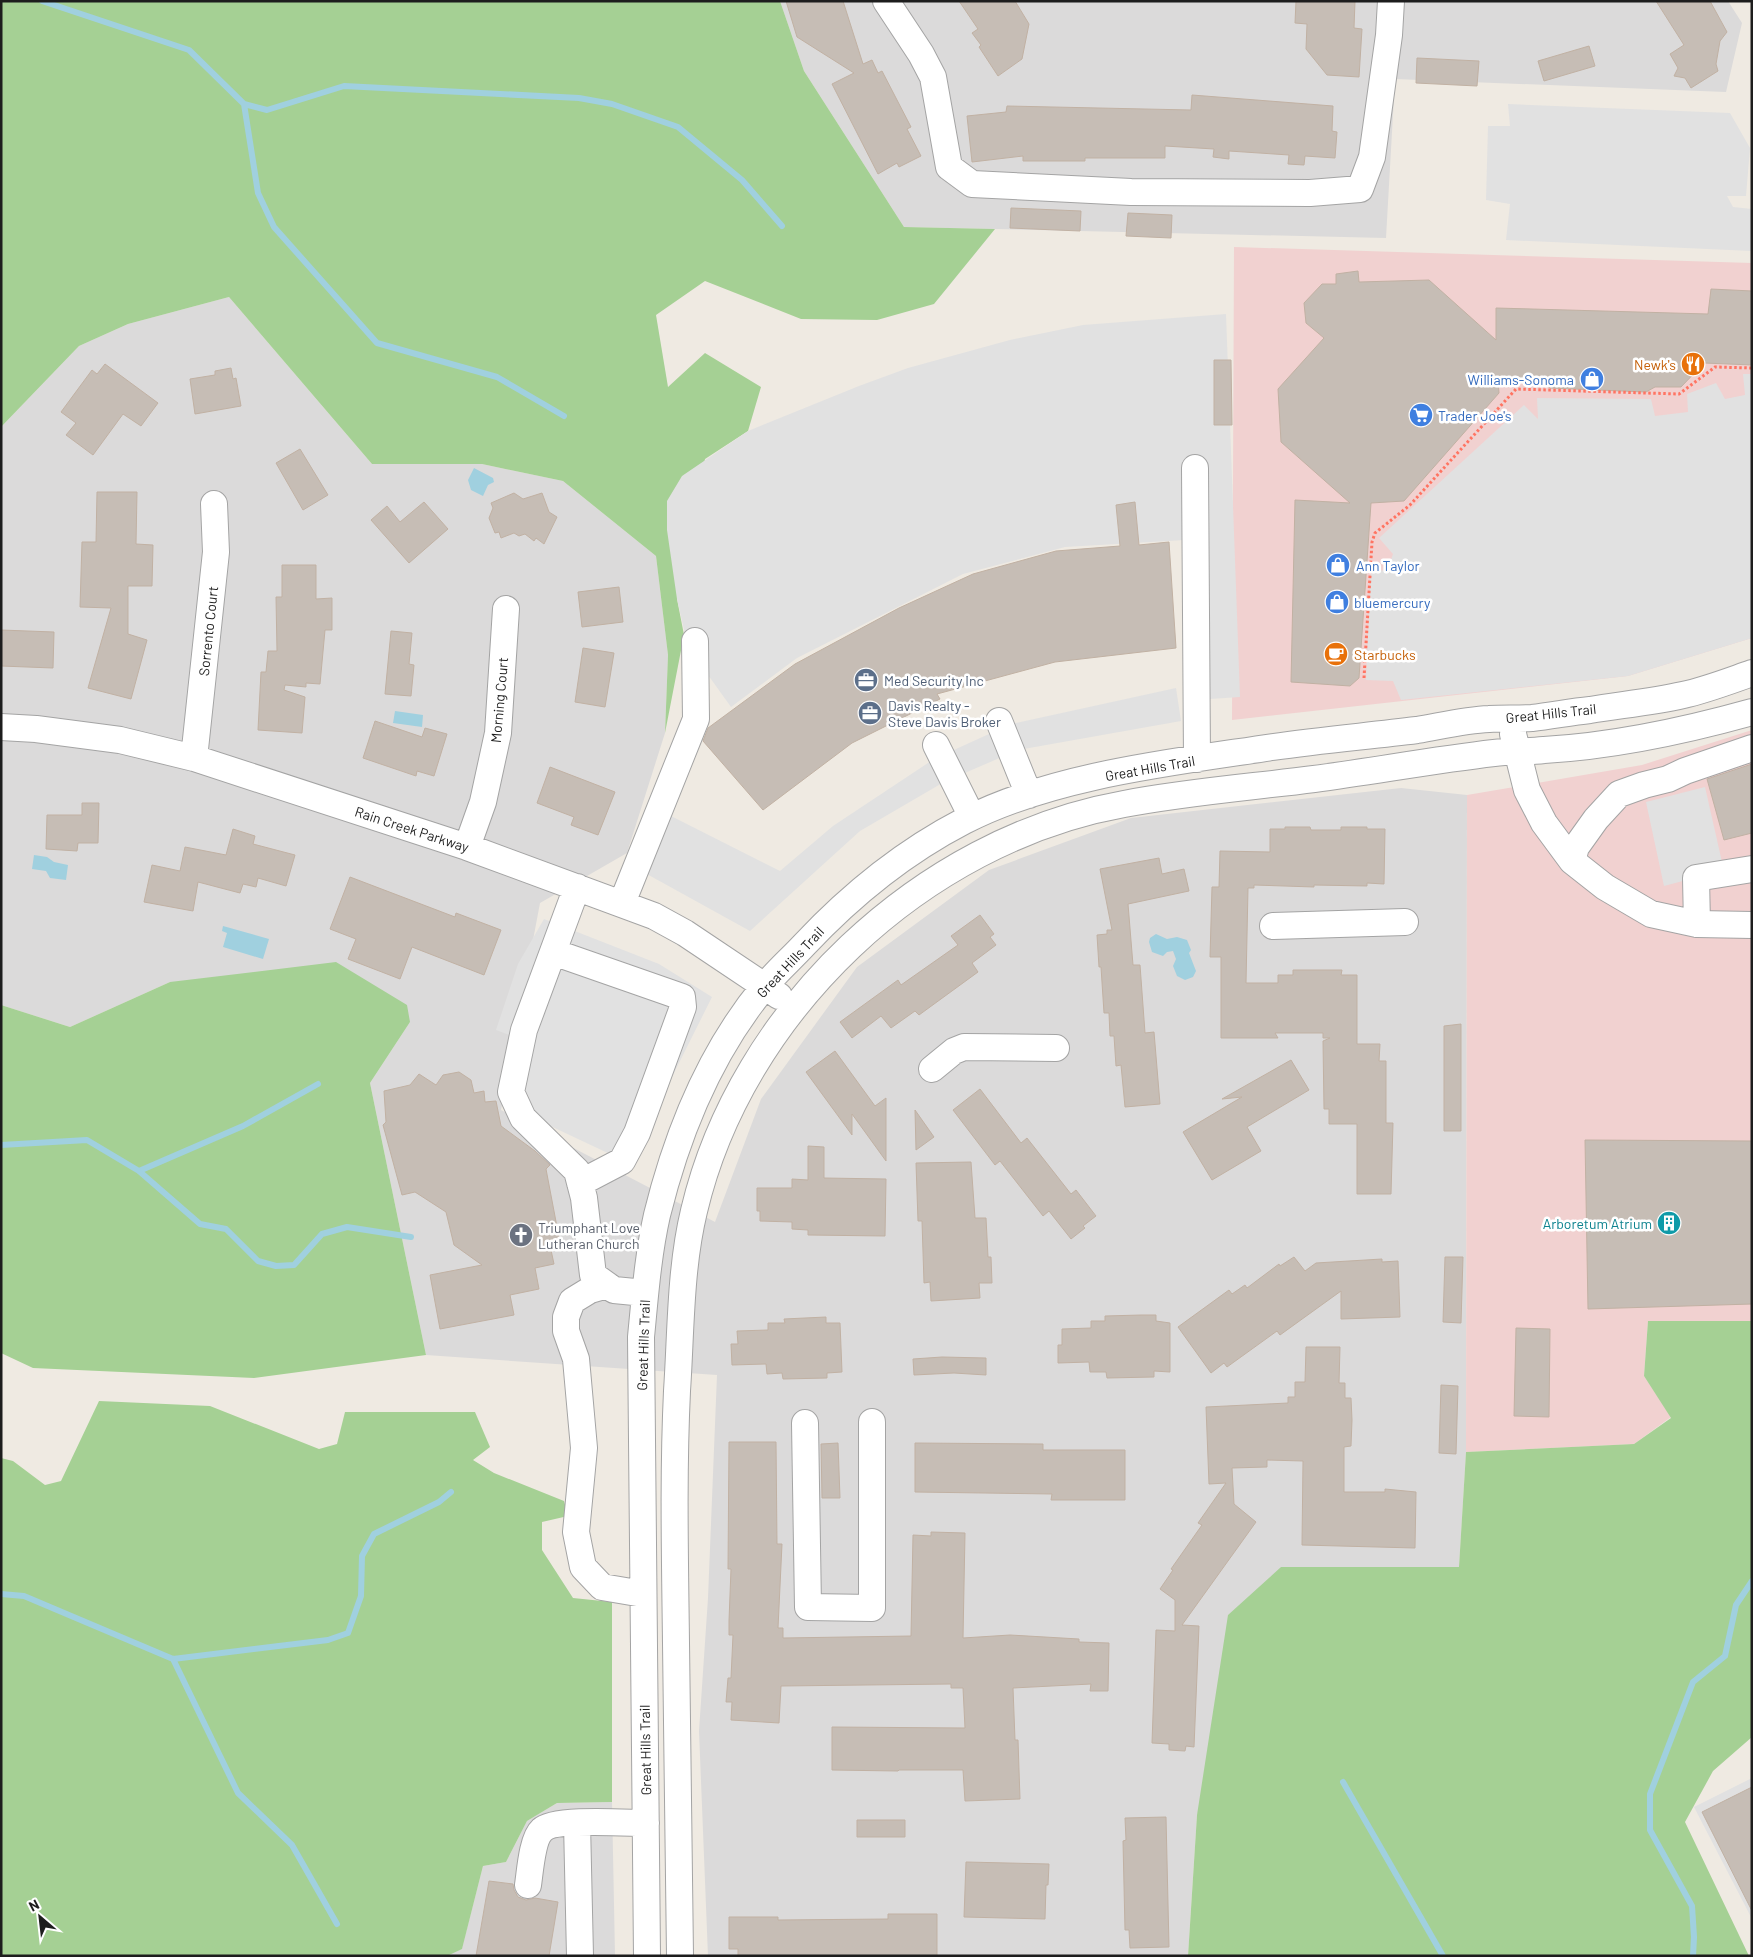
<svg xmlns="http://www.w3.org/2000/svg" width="1753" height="1957" viewBox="0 0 1753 1957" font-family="Barlow,sans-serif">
  <rect width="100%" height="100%" fill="#efeae2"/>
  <path fill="#dbdada" d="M780,1H1728L1742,23L1726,92L1395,79L1386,238L904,227L804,71Z
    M229,297L372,464H482L563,481L656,556L668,655L665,733L627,853L540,903L501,1110L715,1222L761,1099L857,967L989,870L1131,818L1401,788L1467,795L1466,1452L1459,1568L1281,1567L1197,1815L1188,1956H708L699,1731L708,1598L717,1375L426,1355L370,1083L410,1022L170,982L70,1027L1,1005V427L79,346L128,324Z
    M612,1802L615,1956H447L462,1948L483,1866L506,1862L527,1821L557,1803Z"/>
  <path fill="#f1d1d0" d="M1234,247L1752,263V638L1628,676L1232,720Z
    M1752,730V1321H1648L1644,1376L1671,1417L1634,1444L1466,1452L1467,795L1642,765Z"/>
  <path fill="#a5d094" d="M1,1H780L804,71L904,227L995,229L934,304L877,320L801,319L705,281L656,315L668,387L705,353L761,387L748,431L705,459L677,599L684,635L665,733L668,655L656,556L563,481L482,464H372L229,297L128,324L79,346L1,427Z
    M336,962L407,1005L410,1022L370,1083L426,1355L254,1378L33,1368L1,1353V1005L70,1027L170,982Z
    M1648,1321H1752V1737L1713,1771L1685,1822L1749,1956H1188L1197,1815L1228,1615L1281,1567H1459L1466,1452L1634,1444L1671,1418L1644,1376Z
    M99,1401L210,1406L319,1449L337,1444L345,1412H475L490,1447L473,1460L494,1473L564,1501L568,1516L542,1522V1550L573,1598L612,1602V1802L557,1803L527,1821L506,1862L483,1866L462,1949L447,1956H1V1458L13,1461L45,1485L61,1481Z"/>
  <path fill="#e1e1e1" d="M1508,104L1730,113L1750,148L1746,196H1727L1733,207L1752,209V251L1506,240L1510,204L1486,200L1488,126H1510Z
    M1226,314L1240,697L1210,699L1202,539L1065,547L963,574L797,658L731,707L688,647L677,599L667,530V501L682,476L748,431L859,386L908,368L1010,340L1083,325Z
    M1743,374H1752V638L1628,676L1401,700L1393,681L1366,680L1371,569L1387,571L1393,554L1379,538L1524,405L1538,419L1537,398L1651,399L1655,416L1688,412L1687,394L1716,383L1725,399L1745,395Z
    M1176,688L1181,721L1018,750L944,782L860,831L750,931L645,873L671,816L780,871L833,826L934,759L1011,724Z
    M1705,787L1722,862L1709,874L1664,886L1646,802Z
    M544,919L659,964L712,997L629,1163L504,1104L512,1036L496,1030L518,964Z
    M1752,1778V1919L1694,1807Z"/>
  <path fill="#a0d0df" d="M474,468L493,478L494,482L488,485L483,496L471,490L468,480Z
    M395,711L423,715L422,727L393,723Z
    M34,855L47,857L54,862L68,865L66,880L50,878L46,871L32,869Z
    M223,926L269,939L263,959L223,947L227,933L222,931Z
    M1156,934L1167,939L1177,937L1187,940L1191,950L1189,953L1196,971L1193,977L1185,980L1177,976L1173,966L1176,959L1173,951L1167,952L1163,956L1152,952L1149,942L1150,938Z"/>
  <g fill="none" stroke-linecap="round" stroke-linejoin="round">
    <path stroke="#a0d0df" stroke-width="6" d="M42,1L189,50L244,104L267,110L344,86L579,98L612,104L678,127L742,180L782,226
      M244,104L258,193L274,227L377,343L497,377L564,416
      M1,1145L87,1140L139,1171L200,1224L226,1229L258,1261L276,1266L294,1265L322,1234L347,1227L411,1237
      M139,1171L243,1126L318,1084
      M1,1594L24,1596L173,1659L328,1640L348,1633L361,1596L362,1556L374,1534L439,1502L451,1492
      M173,1659L238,1793L292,1845L337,1924
      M1343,1782L1443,1956
      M1693,1956L1694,1937L1692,1906L1650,1830V1794L1693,1682L1725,1656L1736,1605L1752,1581"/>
  </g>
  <path fill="#c6bdb5" stroke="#c1b1a3" d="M786,1H843L863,64L872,60L878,73L882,71L911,127L907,129L921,156L899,167L897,163L878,174L832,84L854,73L797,37Z
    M959,1H1015L1029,24L1022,59L998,76L979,47L981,45L972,33L978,29Z
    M1296,1H1355L1354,28L1362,29L1359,77L1327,75L1306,49L1307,24L1295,23Z
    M1656,1H1710L1727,32L1720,41L1716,64L1718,71L1691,88L1685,78L1674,76L1678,68L1670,54L1684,45Z
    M1589,46L1595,66L1544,81L1538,61Z
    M1417,58L1479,61L1477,86L1416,83Z
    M1192,95L1333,106L1332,131L1337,132L1335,158L1305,156L1304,165L1288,164L1289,155L1229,151V159L1213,157L1214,149L1165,146V158H1085V161H1023V156L972,162L967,116L1006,112L1007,106L1191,110Z
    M1011,208L1081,211L1080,231L1010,228Z
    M1128,213L1172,215L1171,238L1126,236Z
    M1358,271L1359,282L1429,280L1496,340V308L1708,314L1711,289L1752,291V365L1704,363L1681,387H1655L1646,392L1550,388L1541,380L1498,379L1499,393L1404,501L1371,503L1359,678L1350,686L1291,682L1295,500L1350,503L1281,442L1278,389L1324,338L1306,323L1304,303L1322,284H1336V274Z
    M1214,360H1231L1232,425H1214Z
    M105,364L158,403L141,426L123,414L93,455L66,435L76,423L61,412L92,370L97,374Z
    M231,368L233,379L236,378L241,406L195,414L190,379L215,375V371Z
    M300,449L328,495L303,510L276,463Z
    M97,492H137L136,544L153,545L152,586H128V634L147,640L131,699L88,688L111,608L80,607L82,542H96Z
    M514,493L523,499L542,493L549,512L557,517L544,544L536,538L534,541L525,534L519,536L514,533L501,538L499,532L495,533L489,518L493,508L491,503Z
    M424,502L448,529L409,563L371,520L387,506L400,522Z
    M1135,502L1139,545L1169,542L1176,648L1055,662L937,694L940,699L852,743L763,810L703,741L708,728L795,664L899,608L973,574L1056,551L1120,546L1116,505Z
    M282,565H316V599L332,598V630H325L320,684L306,683V687L285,685L284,690L305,697L302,733L258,730L261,672H266L268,651H277L276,597H282Z
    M619,587L623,622L582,627L578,592Z
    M1,630L54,632L53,668L1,666Z
    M391,631L412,633L409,664L414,665L411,696L385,694Z
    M583,648L614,653L605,707L575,702Z
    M375,721L422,737L425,728L447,734L434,776L417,771L416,776L363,758Z
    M1752,764V833L1724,840L1707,779Z
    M550,767L615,792L598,835L571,825L574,817L537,803Z
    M82,803H99L98,843H78L77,851L46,849L47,815H82Z
    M1285,827H1310L1311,830H1341V827H1367V829H1385L1384,884L1367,883V886L1314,885V887L1254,885V888H1248L1246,983H1278V975H1293V970H1342L1341,975H1357V1044H1380L1379,1061H1386V1123H1393L1391,1194H1357V1124H1329V1109H1324L1323,1041L1330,1038H1323V1033H1275L1278,1038H1221V957H1210L1212,887H1219L1220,851L1270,852V829H1285Z
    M233,829L255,836L253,844L295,855L286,886L258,878L256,887L243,884L240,893L198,882L193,911L144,902L152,865L180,871L185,847L226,855Z
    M1159,858L1162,874L1184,869L1189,891L1128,904L1133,965H1140L1145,1033L1154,1032L1160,1104L1125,1107L1121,1065L1116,1066L1114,1036H1110L1109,1013H1104L1101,967H1099L1097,935L1107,934V930H1112L1100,869Z
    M350,877L455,917L456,913L501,930L484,975L412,947L400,979L348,959L356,939L330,929Z
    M980,915L994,934L990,937L996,945L972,963L978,972L919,1015L915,1011L891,1028L881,1016L852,1038L840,1022L898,980L901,985L958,945L951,936Z
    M1461,1024V1131H1444V1026Z
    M835,1051L875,1106L886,1098V1161L852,1114V1135L806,1072Z
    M1291,1060L1309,1090L1247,1127L1261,1151L1212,1180L1183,1132L1242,1097L1222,1099Z
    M459,1072L471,1080L474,1093L484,1091L485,1102L496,1101L501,1126L535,1151L550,1165L546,1169L561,1248L551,1250L554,1264L535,1268L539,1289L510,1295L514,1315L440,1329L430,1275L482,1265L454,1245L446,1212L415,1192L402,1195L383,1125L386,1122L384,1091L410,1085L419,1074L436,1085L443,1075Z
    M980,1089L1021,1143L1027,1138L1071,1194L1076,1190L1096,1216L1083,1226L1085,1228L1071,1239L1049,1211L1043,1216L1000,1161L995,1165L953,1110Z
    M915,1110L934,1137L916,1150Z
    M1585,1140L1752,1141V1304L1588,1309Z
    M808,1146L824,1147V1178L886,1179L885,1236L808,1235V1230L792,1229V1222L760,1221V1211H757V1188H792V1179L808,1180Z
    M971,1162L975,1218H986L988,1257H991L992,1283H979L980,1298L931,1301L930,1282L924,1283L922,1221H918L916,1163Z
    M1294,1257L1305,1271L1316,1263L1382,1259V1262L1398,1261L1400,1317L1341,1319V1291L1280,1335L1277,1331L1227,1367L1224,1363L1211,1373L1178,1327L1229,1290L1232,1294L1245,1285L1247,1288L1279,1264L1280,1266Z
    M1445,1257H1463L1461,1323L1443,1322Z
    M1141,1315H1156V1321L1170,1323V1372L1154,1371V1377L1107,1378L1106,1372H1090L1089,1362L1058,1363V1345H1062V1329L1091,1328V1321H1105V1316Z
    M826,1317V1323H840L842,1372L827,1373V1378L783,1379L782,1373L767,1374L766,1364L732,1365L731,1344H738L737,1331L768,1330V1323H785L784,1319Z
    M1516,1328L1550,1329L1549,1417L1514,1416Z
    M1306,1347H1340L1339,1383H1345V1398H1351L1352,1420L1351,1446L1344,1447V1492H1385V1489L1416,1492L1415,1548L1302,1545L1303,1461L1267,1460V1467L1232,1468L1234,1504L1256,1522L1182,1625L1199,1626L1194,1747L1186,1746L1185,1751L1169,1750V1744L1152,1743L1156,1630L1175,1631V1600L1160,1589L1173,1570L1171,1569L1202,1525L1198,1523L1226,1483L1209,1484L1206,1407L1288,1403V1397H1295V1382H1305Z
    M942,1357L986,1358V1375L954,1373L914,1375L913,1359Z
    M1441,1385L1458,1386L1456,1454L1439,1453Z
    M729,1442H776L777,1544H782L778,1628H783V1638L911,1636L913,1535L931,1536V1532L965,1533L963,1638L1010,1635L1079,1639V1642L1109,1643L1108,1691H1090L1091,1684L1013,1688L1015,1740H1018L1020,1799L965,1801L963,1770H899L898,1771L832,1770V1727L965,1728L963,1688H951V1684L781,1686L779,1723L731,1720L732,1702H726L728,1678H731L733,1635H729V1621L731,1569H728Z
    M838,1443L840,1498H822L821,1444Z
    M915,1443L1043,1444V1450H1125V1500H1051L1052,1494L915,1492Z
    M1752,1787V1911L1702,1812Z
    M1166,1817L1169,1947L1130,1948L1129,1930H1125L1123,1841L1126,1840L1125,1818Z
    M857,1820H905V1837H857Z
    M966,1862L1049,1864L1048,1885H1046L1045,1919L964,1917Z
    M489,1881L513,1884L514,1890L518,1897L526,1900L535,1898L558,1902L549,1956H476Z
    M888,1914H937V1956H738V1949H729V1917H778V1920L888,1919Z"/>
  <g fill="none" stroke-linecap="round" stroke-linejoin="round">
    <g stroke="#a4a4a4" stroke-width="28">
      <path id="minor" d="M886,1L921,54L933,77L949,167L972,184L1131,192L1310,193L1360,189L1372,157L1389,35L1391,1
        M1195,468L1197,759
        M999,721L1029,795
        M1,727L36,729L120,740L194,758L467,847L654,916L685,933L779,996
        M1513,734L1527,790L1544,823L1572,861L1605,887L1651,914L1697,924L1752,925
        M936,745L972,817
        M194,758L216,552L214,504
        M467,847L483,802L498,733L506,609
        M1572,861L1576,847L1596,819L1619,794L1644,785L1668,779L1685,771L1752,748
        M577,887L524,1030L511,1092L523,1118L577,1171L584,1198L593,1275L614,1290L645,1293
        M622,903L696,719L695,641
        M1697,924L1696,878L1752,869
        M1273,926L1405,922
        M553,952L682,997L683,1007L637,1133L622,1161L580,1183
        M932,1069L954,1051L964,1047L1056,1048
        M607,1285L590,1290L572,1301L566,1317V1331L576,1359L584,1448L576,1532L583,1567L602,1587L643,1594
        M805,1423L808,1607L872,1608V1422
        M577,1823L580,1956
        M528,1885C530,1872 532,1839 542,1830C554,1818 627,1823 646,1823
        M647,1956L641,1337C645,1296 648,1255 657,1215C677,1134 711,1051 764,987C776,972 791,959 804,945C850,896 904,852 964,821C1053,775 1175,762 1273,747C1321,740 1369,736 1417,730C1441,726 1465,720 1489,719C1503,718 1518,719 1532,718C1551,716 1570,712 1590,710C1620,705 1652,702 1683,695C1706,690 1729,681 1752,673
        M680,1956C679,1852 677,1747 676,1643C675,1559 673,1475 677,1391C681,1332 680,1269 694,1211C741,1011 922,840 1124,804C1186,792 1252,787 1314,779C1374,771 1434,760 1494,753C1510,751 1527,752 1544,750C1614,746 1684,731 1752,712"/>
    </g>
    <path stroke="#ff7462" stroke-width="3" stroke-dasharray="2.5 2.5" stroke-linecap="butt" d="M1364,678L1372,542L1375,533L1410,505L1516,389L1679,394L1715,367L1752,368"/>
    <use href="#minor" stroke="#fff" stroke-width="26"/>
  </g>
  <defs>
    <g id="restaurant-disc" transform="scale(1.25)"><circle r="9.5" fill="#e8710a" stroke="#fff"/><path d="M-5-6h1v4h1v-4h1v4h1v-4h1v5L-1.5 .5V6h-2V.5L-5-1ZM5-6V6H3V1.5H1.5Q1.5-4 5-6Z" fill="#fff"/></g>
    <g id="shop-disc" transform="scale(1.25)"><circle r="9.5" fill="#3f7fe0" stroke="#fff"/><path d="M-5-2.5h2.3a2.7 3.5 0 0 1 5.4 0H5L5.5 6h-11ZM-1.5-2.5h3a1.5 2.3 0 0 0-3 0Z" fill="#fff"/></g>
    <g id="supermarket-disc" transform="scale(1.25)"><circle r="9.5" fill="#3f7fe0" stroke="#fff"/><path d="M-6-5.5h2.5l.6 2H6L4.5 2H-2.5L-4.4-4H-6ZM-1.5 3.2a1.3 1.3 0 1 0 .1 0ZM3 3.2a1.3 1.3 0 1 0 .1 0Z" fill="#fff"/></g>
    <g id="cafe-disc" transform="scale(1.25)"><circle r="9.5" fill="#e8710a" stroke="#fff"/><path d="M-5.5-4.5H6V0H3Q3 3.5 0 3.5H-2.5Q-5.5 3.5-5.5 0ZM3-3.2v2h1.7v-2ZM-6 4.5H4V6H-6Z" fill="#fff"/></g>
    <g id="office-disc" transform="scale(1.25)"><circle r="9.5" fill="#5c6f8a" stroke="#fff"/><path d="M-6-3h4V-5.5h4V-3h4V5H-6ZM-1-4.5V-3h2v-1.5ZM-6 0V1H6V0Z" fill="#fff"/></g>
    <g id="building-disc" transform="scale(1.25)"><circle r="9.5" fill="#0f9aa8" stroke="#fff"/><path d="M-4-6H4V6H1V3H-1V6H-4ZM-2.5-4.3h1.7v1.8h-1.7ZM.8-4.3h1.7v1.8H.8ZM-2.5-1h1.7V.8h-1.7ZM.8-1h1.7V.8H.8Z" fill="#fff"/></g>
    <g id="church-disc" transform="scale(1.25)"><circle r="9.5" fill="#6b7280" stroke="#fff"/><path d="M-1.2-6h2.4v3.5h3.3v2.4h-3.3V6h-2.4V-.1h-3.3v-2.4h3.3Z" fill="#fff"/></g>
  </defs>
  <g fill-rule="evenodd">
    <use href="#restaurant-disc" x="1693" y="364"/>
    <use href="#shop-disc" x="1592" y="379"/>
    <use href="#supermarket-disc" x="1421" y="415"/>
    <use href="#shop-disc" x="1338" y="565"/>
    <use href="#shop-disc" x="1337" y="602"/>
    <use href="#cafe-disc" x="1336" y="654"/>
    <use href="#office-disc" x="866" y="680"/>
    <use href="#office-disc" x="870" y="713"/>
    <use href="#building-disc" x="1669" y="1223"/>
    <use href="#church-disc" x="521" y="1235"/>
  </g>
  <g text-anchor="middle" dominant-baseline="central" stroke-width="5" stroke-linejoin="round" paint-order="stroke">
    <g font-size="14" fill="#c56008" stroke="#fff" text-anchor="end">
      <text x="1676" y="364">Newk's</text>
      <text x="1354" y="654" text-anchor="start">Starbucks</text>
    </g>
    <g font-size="14" fill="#366cbe" stroke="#fff" text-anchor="start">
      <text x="1574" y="379" text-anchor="end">Williams-Sonoma</text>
      <text x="1438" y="415">Trader Joe's</text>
      <text x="1356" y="565">Ann Taylor</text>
      <text x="1354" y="602">bluemercury</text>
    </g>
    <g font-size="14" fill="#1d1d1d" stroke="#fff">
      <text transform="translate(208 631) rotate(-84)">Sorrento Court</text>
      <text transform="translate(499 700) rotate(-85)">Morning Court</text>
      <text transform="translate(1551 713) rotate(-6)">Great Hills Trail</text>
      <text transform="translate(1150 768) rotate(-10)">Great Hills Trail</text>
      <text transform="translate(412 829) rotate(18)">Rain Creek Parkway</text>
      <text transform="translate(790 962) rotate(-47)">Great Hills Trail</text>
      <text transform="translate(643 1345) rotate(-88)">Great Hills Trail</text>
      <text transform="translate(645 1750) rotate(-91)">Great Hills Trail</text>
    </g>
    <g font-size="14" fill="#4e5e75" stroke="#fff" text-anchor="start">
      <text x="884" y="680">Med Security Inc</text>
      <text x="888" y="705">Davis Realty -<tspan x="888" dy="16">Steve Davis Broker</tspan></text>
    </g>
    <g font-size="14" fill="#0d838f" stroke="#fff" text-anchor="end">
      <text x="1652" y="1223">Arboretum Atrium</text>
    </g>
    <g font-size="14" fill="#5b616d" stroke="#fff" text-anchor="start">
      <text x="538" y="1227">Triumphant Love<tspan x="538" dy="16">Lutheran Church</tspan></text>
    </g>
  </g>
  <rect width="1753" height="1957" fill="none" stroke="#1d1d1d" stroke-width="5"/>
  <g transform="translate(40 1917) rotate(332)" stroke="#ffffff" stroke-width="4" paint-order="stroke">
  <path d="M0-4L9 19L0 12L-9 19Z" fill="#1d1d1d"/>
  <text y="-8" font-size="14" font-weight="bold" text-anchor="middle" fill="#1d1d1d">N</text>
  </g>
</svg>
